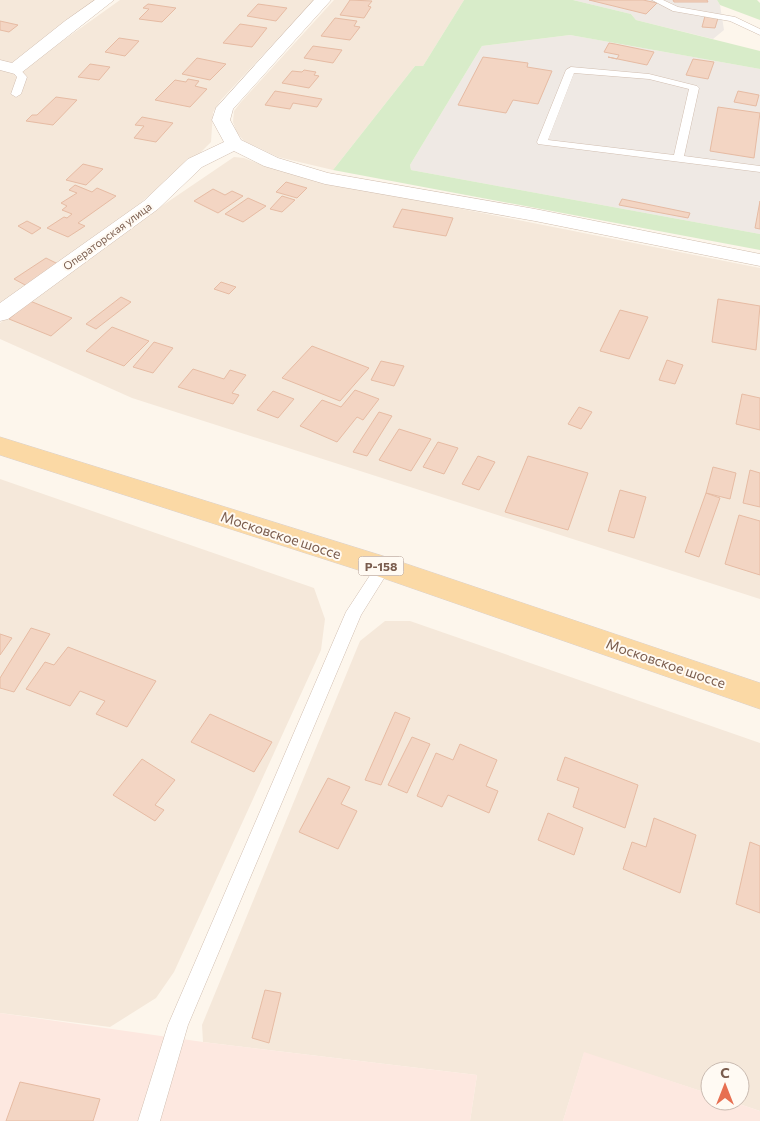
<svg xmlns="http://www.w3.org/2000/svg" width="760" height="1121" viewBox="0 0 760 1121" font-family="Commissioner,sans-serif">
  <rect width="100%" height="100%" fill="#fdf6ec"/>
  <path fill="#f5e8da" d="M0,0H97L14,62L7,63L0,61Z
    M120,0H314L221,100L213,112L211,142L197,156L186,164L137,206L0,308V70L47,52Z
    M334,0H464L423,66H415L333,170L278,157L244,141L237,133L233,122L234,111L241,102Z
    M234,157L244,158L267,167L321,181L760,268V599L132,398L0,339V323L150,214Z
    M0,479L314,588L325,619L321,650L174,972L156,998L110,1027L0,1013Z
    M385,621H410L760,743V1111L730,1101H740V1071H710V1094L584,1053L563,1121H470L477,1075L203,1042L202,1025L360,641Z"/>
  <path fill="#fde8e0" d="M0,1013L203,1042L477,1075L470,1121H0Z
    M584,1052L710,1094V1101H730L760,1111V1121H563Z"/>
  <path fill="#efe9e4" d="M573,0H717L720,5L724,30L713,39L636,20L631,14Z
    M570,35L760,69V234L411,170L410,165L482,46Z"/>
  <path fill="#d8ecc9" d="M464,0H573L631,14L636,20L760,51V69L570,35L482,46L410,165L411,170L760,234V250L333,170L415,66H423Z
    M717,0H757L760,3V20L720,5Z"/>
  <path fill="#f3d5c3" stroke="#e6bba3" d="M350,0L372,1L368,6L371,7L364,18L340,15Z
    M589,0H643L657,3L646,14Z
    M673,0H707L708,2H674Z
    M148,4L176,8L162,22L139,19L149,9L143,8Z
    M258,4L287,8L276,21L247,16Z
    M705,16L718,18L715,28L702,27Z
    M335,18L357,21L354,26L360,27L350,40L321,36Z
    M0,21L18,25L9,32L0,30Z
    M240,24L267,28L252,47L223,43Z
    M119,38L139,41L125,56L105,52Z
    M609,43L615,44L654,52L647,65L608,57L617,59L619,55L604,52Z
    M313,46L342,50L333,63L304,58Z
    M483,57L528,63L527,67L552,71L538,104L513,100L506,113L458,105Z
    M197,58L226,64L210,80L182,74Z
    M693,59L714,62L708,79L686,75Z
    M90,64L110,67L99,80L78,77Z
    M304,70L316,72L314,75L319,76L309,88L282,83L292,71L302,72Z
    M188,79L199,81L195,86L207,89L190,107L155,100L175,80L186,82Z
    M275,91L322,99L317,107L293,103L290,109L265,105Z
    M738,91L759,95L756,106L734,102Z
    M56,97L77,100L53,125L26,121L32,115H37Z
    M718,107L760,113L754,158L710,151Z
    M142,117L173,123L156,142L134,138L144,126L135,125Z
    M83,164L103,169L86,185L66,180Z
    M286,182L307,188L297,198L276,192Z
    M75,185L92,192L97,188L116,196L78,223L85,226L68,237L47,228L64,217L67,218L72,214L62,210L67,206L61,203L77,193L69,190Z
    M213,189L225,195L232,191L243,196L218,213L194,201Z
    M282,196L295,200L282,212L270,209Z
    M248,198L266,206L243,222L225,214Z
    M622,199L690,213L688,218L619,205Z
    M760,201V229L755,228Z
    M402,209L453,218L446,236L393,227Z
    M27,221L41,228L32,234L18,226Z
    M46,258L58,264L27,286L14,279Z
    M221,282L236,287L229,294L214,289Z
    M121,297L131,302L96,329L86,324Z
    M718,299L760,306L756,350L712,342Z
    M30,301L72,318L51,336L9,319Z
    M620,310L648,317L629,359L600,351Z
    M112,327L149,341L124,366L86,351Z
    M154,342L173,348L153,373L133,367Z
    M312,346L369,368L340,401L282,378Z
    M667,360L683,365L675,384L659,380Z
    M381,361L404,366L394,386L371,380Z
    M193,369L224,379L230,370L246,375L232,393L239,395L233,404L178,387Z
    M355,390L379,399L363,420L357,417L337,442L300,426L322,400L341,407Z
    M273,391L294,399L278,418L257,410Z
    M742,394L760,398V430L736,424Z
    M579,407L592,412L581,429L568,424Z
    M379,412L392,416L367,456L353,452Z
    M399,429L431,439L411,471L379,460Z
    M438,442L458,448L444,474L423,467Z
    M478,456L495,462L479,490L462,484Z
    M528,456L588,473L568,530L505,512Z
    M713,467L736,473L730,499L706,493Z
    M750,470L760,473V507L743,503Z
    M620,490L646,497L634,538L608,531Z
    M706,493L720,498L699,557L685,552Z
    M739,515L760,521V575L725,564Z
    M31,628L50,634L14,692L0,688V678Z
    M0,634L12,638L0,655Z
    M68,647L156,681L127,727L96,714L105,701L80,691L70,706L26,689L45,662L54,665Z
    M395,712L410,718L381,785L365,780Z
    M210,714L272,742L254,772L191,742Z
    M412,737L430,744L407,793L388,785Z
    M460,744L497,760L486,786L498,791L489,813L448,795L442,807L417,796L436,753L453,760Z
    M565,757L638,785L625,828L573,807L579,788L557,780Z
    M142,759L175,780L155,805L164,810L155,821L113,795Z
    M328,778L350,787L341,804L357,811L338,849L299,832Z
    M548,813L583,828L574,855L538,840Z
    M654,818L696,835L680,893L623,869L632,842L646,847Z
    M750,842L760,846V913L736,904Z
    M265,990L281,993L269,1043L252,1038Z
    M20,1082L100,1099L93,1121H6Z"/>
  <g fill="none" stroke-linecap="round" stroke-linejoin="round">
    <g stroke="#d1beb0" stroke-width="1">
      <path id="lane" d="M652,0H663L678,7L735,17L760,29V35L730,21L673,11Z
        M15,66L18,67L27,77L21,94L16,97L11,94L17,77L10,69Z
        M571,67L649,74L697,86L699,88L684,156L760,166V172L538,144L537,142L566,70ZM574,73L649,79L689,89L674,155L548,140Z
        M383,561L388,563L391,567L361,615L188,1025L160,1121H138L168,1025L346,612L378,563Z"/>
    </g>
    <g stroke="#d1beb0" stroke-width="1">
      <path id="street" d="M95,0H114L21,73L15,74L0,70V60L12,63L65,21Z
        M314,0H331L233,109L230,120L241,140L278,158L328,173L535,209L760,254V266L535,221L325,184L264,166L234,151L202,167L158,209L8,319L0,321V303L144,201L188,159L224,142L212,120L216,108Z"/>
    </g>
    <g stroke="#dad1cd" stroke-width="1">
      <path id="primary" d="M0,437L383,556L760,683V709L377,576L0,455Z"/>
    </g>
    <use href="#lane" fill="#fff" fill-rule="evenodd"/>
    <use href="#street" fill="#fff" fill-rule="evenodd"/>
    <use href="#primary" fill="#fbd9a5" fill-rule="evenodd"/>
  </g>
  <g text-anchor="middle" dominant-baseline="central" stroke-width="4" stroke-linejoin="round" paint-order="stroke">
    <g font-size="11" fill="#7a5c4d" stroke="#fffaf3">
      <text transform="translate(107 236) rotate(-36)">Операторская улица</text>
    </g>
    <rect fill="#fffaf3" stroke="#a28b7f" stroke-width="1" x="358.5" y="556.5" width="45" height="19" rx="4"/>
    <g font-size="12" font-weight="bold" fill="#7a5c4d">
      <text x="381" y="566">Р-158</text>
    </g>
    <g font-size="14" fill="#7a5c4d" stroke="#fffaf3">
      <text transform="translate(281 535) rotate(18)">Московское шоссе</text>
      <text transform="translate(666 663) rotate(19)">Московское шоссе</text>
    </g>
  </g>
  <g transform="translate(725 1086)"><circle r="24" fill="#fffaf3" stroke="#cabbb1"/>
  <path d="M0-4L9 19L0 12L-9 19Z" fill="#e76f51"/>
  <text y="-8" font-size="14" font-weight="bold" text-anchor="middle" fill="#7a5c4d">С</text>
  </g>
</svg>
